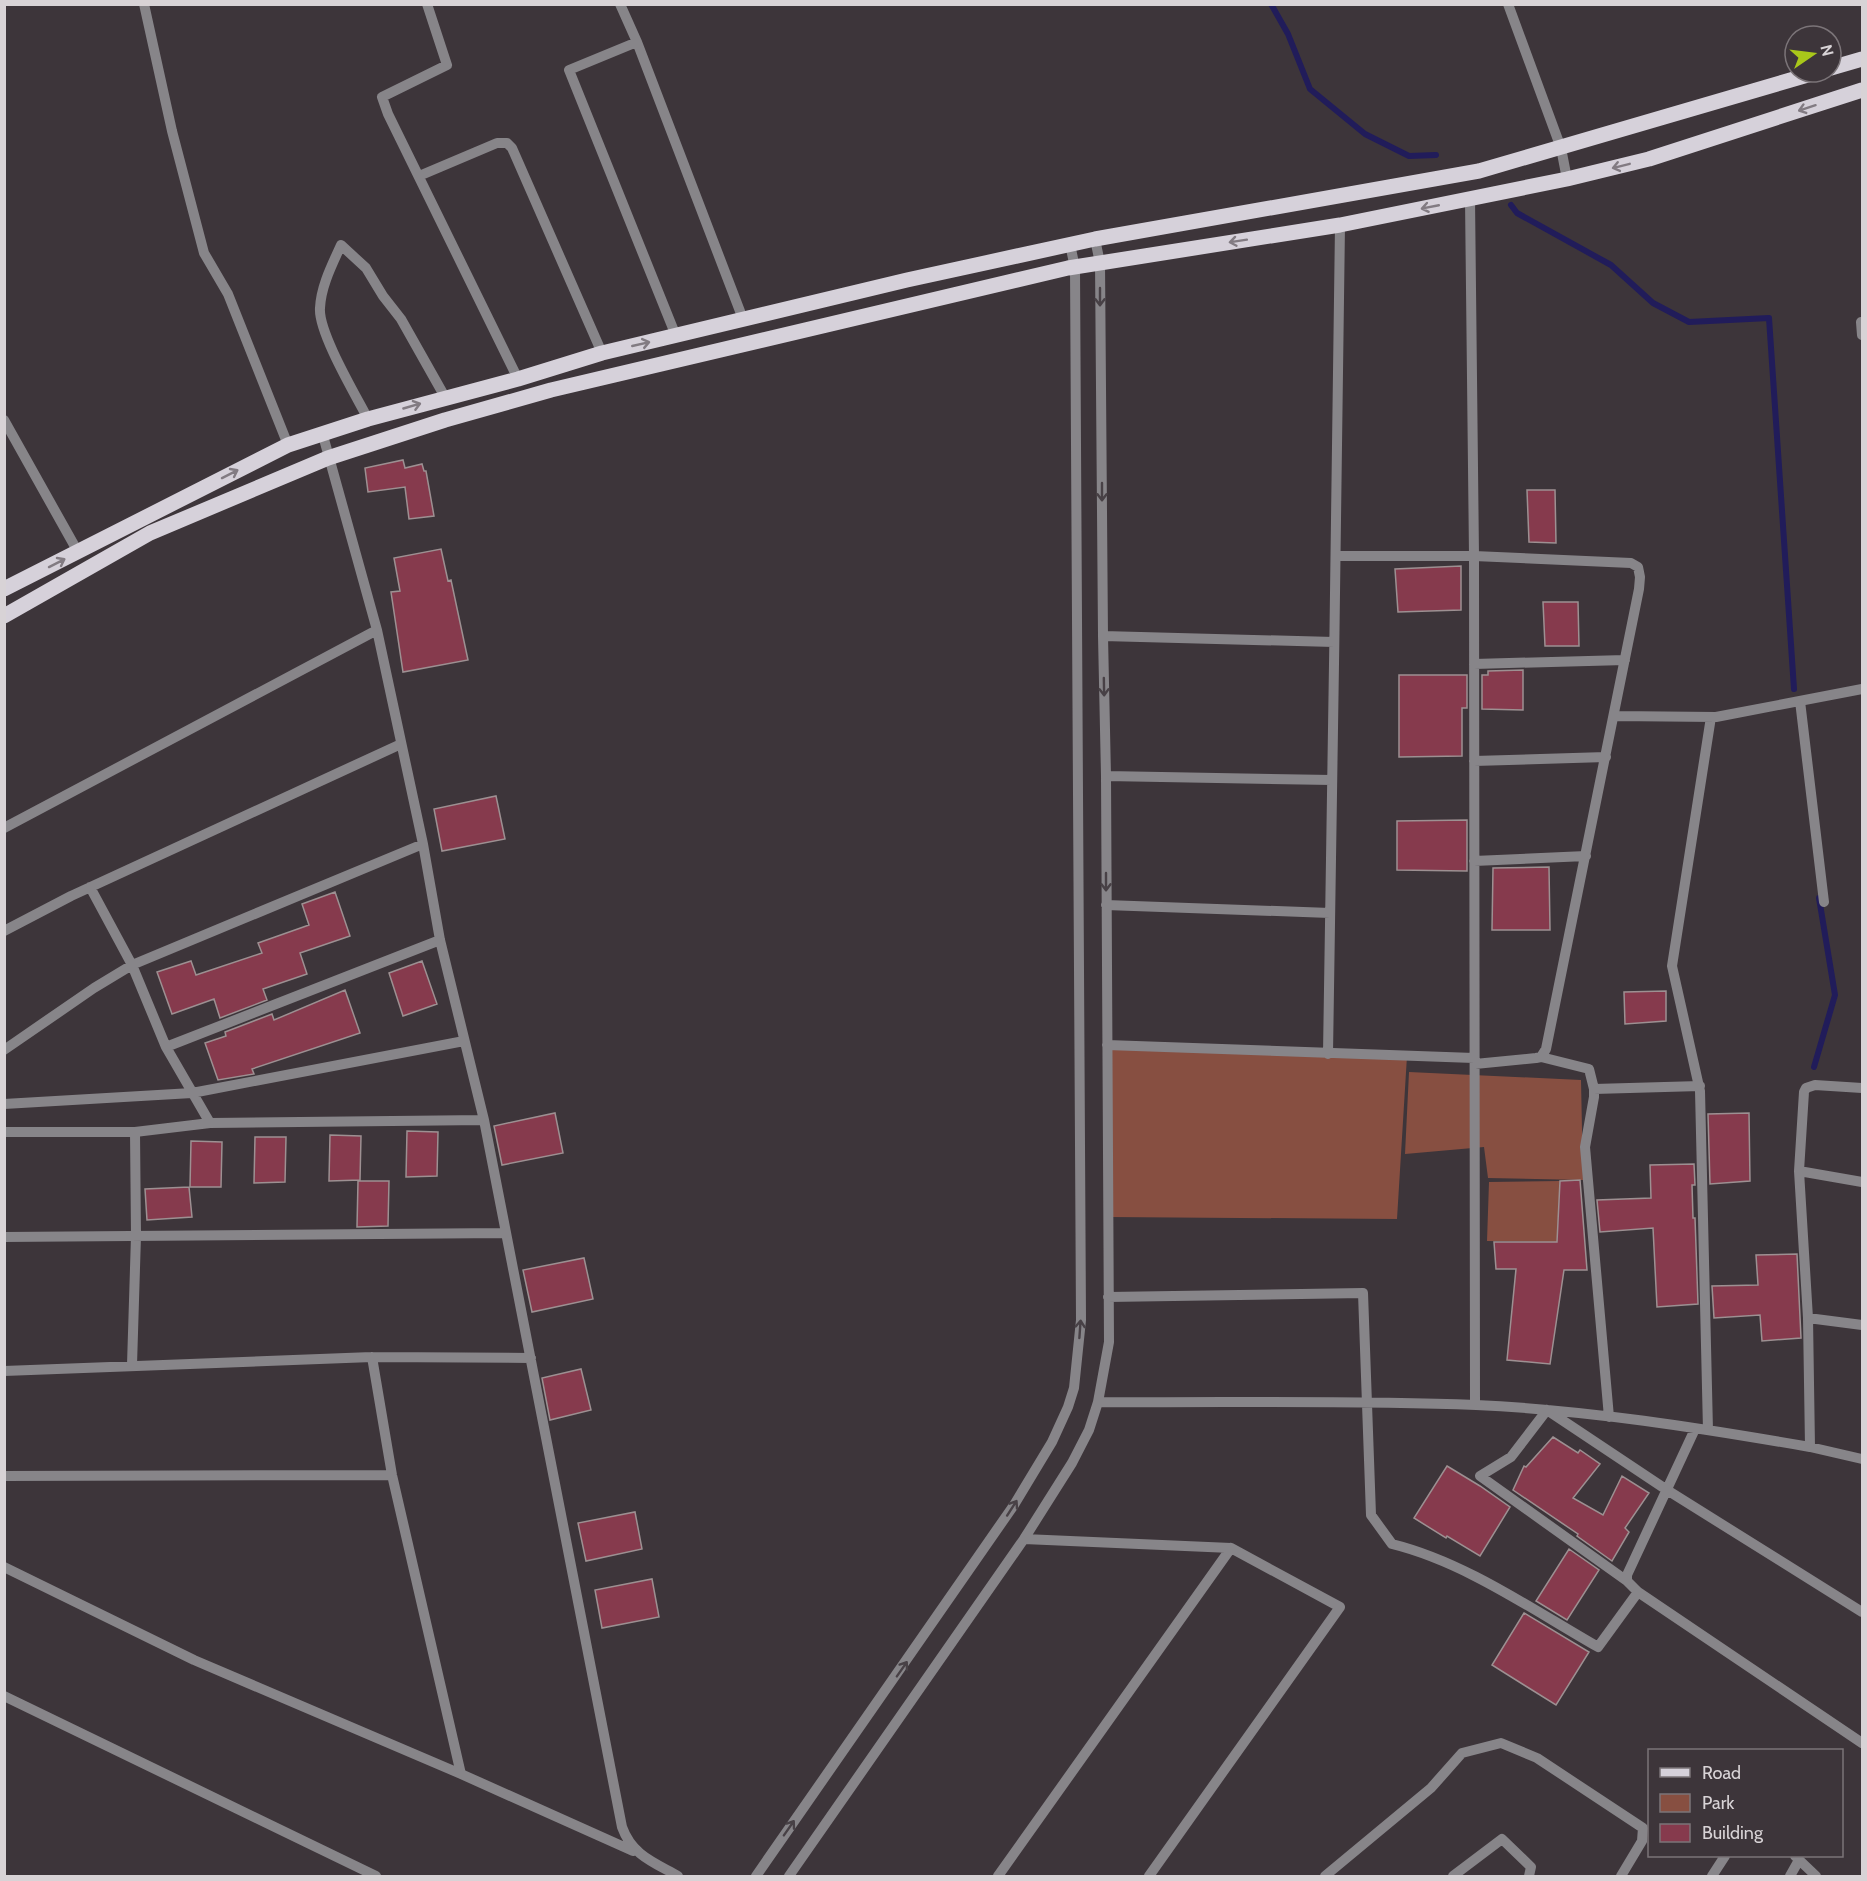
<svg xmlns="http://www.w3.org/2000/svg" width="1867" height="1881" viewBox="0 0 1867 1881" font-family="Cabin,sans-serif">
  <rect width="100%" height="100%" fill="#3d353a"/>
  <path fill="#874f41" d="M1107,1045L1407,1056L1397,1219L1108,1217Z
    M1409,1072L1581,1080L1583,1180L1488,1178L1484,1147L1405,1154Z
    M1560,1181L1557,1242L1487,1241L1489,1182Z"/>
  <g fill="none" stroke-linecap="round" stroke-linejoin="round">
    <path stroke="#211c5a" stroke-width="6" d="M1271,4L1288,34L1310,89L1365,134L1409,156L1436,155
      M1511,205L1517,213L1611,265L1653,303L1689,322L1769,318L1794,689
      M1814,1067L1835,995L1819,898"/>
  </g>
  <path fill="#863a4d" stroke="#9d9092" stroke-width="1.5" d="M403,460L405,468L422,464L424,471H426L434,516L409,519L405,487L368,492L365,468Z
    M1527,490H1555L1556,543L1529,542Z
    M441,549L448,581L451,580L468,660L403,672L391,592L400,591L394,558Z
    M1461,566V610L1398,612L1395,569Z
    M1543,602H1578L1579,646H1545Z
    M1523,670V710L1482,709V675H1488V671Z
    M1399,675H1467V708H1462V756L1399,757Z
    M496,796L505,839L442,851L434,809Z
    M1467,820V871L1397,870V821Z
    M1549,867L1550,930H1492L1493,868Z
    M335,892L350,936L300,953L307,974L263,989L267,1000L220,1018L214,999L172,1014L157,972L191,961L196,975L262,953L258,943L309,925L302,904Z
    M422,961L437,1004L403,1016L389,973Z
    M345,990L360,1033L252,1069L254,1074L218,1080L205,1043L226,1036L225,1032L272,1014L274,1020Z
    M1666,991V1021L1625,1024L1624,992Z
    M555,1113L563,1153L502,1165L494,1126Z
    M1749,1113L1750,1181L1710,1184L1708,1114Z
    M407,1131L438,1132L437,1176L406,1177Z
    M330,1135L361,1136L360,1180L329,1181Z
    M255,1137H286L285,1182L254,1183Z
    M191,1141L222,1142L221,1187H190Z
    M1694,1164L1695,1185H1692L1693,1218H1695L1698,1304L1657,1307L1653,1228L1600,1232L1597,1200L1651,1198L1650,1165Z
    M1580,1180L1587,1270H1564L1550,1364L1507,1360L1516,1269H1496L1494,1242H1557L1560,1181Z
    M358,1181H389L388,1226L357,1227Z
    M189,1187L192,1217L147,1220L145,1189Z
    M1797,1254L1801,1338L1762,1341L1760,1315L1714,1318L1712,1286L1758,1285L1756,1255Z
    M584,1258L593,1299L532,1312L523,1270Z
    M581,1369L591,1410L550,1420L542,1378Z
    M1553,1437L1578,1453L1580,1450L1600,1464L1573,1498L1603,1515L1622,1476L1649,1493L1625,1528L1629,1532L1612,1561L1577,1536L1578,1534L1513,1490L1524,1466L1526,1467Z
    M1447,1466L1480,1486L1510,1507L1480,1556L1447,1536L1446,1538L1414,1518Z
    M635,1512L642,1549L586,1561L578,1523Z
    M1569,1549L1599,1570L1567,1620L1536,1601Z
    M652,1579L659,1617L602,1628L595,1590Z
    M1524,1613L1589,1652L1556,1705L1492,1665Z"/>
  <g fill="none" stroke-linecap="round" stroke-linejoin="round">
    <path stroke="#878589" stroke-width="10" d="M144,4L172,131L204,253L228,294L288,445
      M427,4L447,65L382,97L388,114L518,379
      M620,4L637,42L743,319
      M1508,4L1561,148L1567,179
      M637,42L569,70L676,336
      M419,176L497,143H507L512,148L602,353
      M1470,199L1474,556L1475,1405
      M1861,322L1862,335
      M368,419C355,394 318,332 320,308C321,286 332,265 341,245L366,268L383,296L401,319L445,397
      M4,420L78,552
      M322,432L377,630L423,844L440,940L484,1120L622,1827C632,1855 653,1862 678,1876
      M1337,556H1474L1631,563L1638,567L1640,577L1639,589L1546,1049L1541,1057L1536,1058L1475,1064
      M1103,636L1334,642
      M1474,664L1625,660
      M1800,701L1824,902
      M1614,716L1716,717L1862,689
      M1474,761L1606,757
      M1106,776L1332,780
      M4,828L377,630
      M1474,861L1586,856
      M90,887L132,965L166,1047L210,1123
      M1106,905L1330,913
      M4,931L71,896L401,744
      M1107,1045L1474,1058
      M166,1047L440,940
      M4,1050L94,988L132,965L423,844
      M1328,1054C1332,778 1337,501 1340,225
      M1541,1057L1589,1069L1594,1089V1097L1585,1147L1609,1417
      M1862,1088L1815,1085L1806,1088L1804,1092L1799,1171L1808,1318L1810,1447L1862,1459
      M1594,1089L1700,1086
      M4,1104L192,1093L464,1041
      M4,1132H135L210,1123L484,1120
      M1799,1171L1862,1182
      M4,1237L505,1233
      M1108,1297L1363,1293L1371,1515L1392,1544C1465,1562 1533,1610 1598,1647L1638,1592
      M1808,1318L1862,1325
      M132,1365L136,1236L135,1132
      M4,1371L372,1357L531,1358
      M1098,1402C1224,1403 1350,1400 1476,1405C1588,1410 1700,1428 1810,1447
      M1708,1430L1700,1091L1672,966L1711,717
      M4,1476L392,1475
      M1024,1539L1231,1548
      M4,1567L194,1660L461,1774L392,1475L372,1357
      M1627,1581V1575L1695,1429
      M1862,1612L1667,1490L1547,1410L1511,1457L1480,1476L1627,1581L1638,1592L1862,1743
      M4,1696L376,1876
      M461,1774L633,1851
      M1795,1856L1816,1876
      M756,1876L1014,1505L1052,1442L1068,1407L1074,1388L1081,1320L1075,268L1070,244
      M789,1876L1024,1539L1072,1463L1089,1430L1098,1402L1109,1342L1106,776L1103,636L1100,263L1095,239
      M998,1876L1231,1548L1340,1607L1149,1876
      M1325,1876L1431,1788L1462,1753L1501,1743L1537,1758L1643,1828L1642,1841L1621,1876
      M1453,1876L1502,1839L1531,1867L1529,1876
      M1712,1876L1725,1856
      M1790,1876L1799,1860"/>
    <path stroke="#d6d1da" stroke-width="15" d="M1831,68L1862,59
      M4,589L288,445L368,419L518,379L602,353L907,280L1095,239L1479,171L1818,72
      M4,616L150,533L328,458L445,420L551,390L1068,268L1340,225L1567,179L1649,159L1862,90"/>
  </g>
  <defs><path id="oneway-shaft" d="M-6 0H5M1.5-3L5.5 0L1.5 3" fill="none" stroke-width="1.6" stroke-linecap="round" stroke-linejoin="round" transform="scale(1.5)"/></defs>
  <g stroke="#827b82">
    <use href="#oneway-shaft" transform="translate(1807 108) rotate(162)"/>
    <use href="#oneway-shaft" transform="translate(1621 166) rotate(166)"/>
    <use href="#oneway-shaft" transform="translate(1430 207) rotate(169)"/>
    <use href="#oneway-shaft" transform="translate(1238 241) rotate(171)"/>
    <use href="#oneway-shaft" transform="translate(641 344) rotate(-13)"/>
    <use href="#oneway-shaft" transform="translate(412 406) rotate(-16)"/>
    <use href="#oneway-shaft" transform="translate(230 474) rotate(-27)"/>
    <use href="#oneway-shaft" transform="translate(57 563) rotate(-27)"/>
  </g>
  <g stroke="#484146">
    <use href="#oneway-shaft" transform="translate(1100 297) rotate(90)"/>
    <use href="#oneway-shaft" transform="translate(1102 492) rotate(90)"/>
    <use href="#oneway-shaft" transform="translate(1104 687) rotate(89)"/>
    <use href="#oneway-shaft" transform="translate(1106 882) rotate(90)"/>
    <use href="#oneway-shaft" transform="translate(1080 1329) rotate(-86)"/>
    <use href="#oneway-shaft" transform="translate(1012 1508) rotate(-57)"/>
    <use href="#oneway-shaft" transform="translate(902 1669) rotate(-55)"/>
    <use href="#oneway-shaft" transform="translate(789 1828) rotate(-55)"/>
  </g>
  <rect width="1867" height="1881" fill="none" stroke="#d8d3d6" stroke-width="12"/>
  <rect x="1648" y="1749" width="195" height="108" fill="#3d353a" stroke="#7b7478" stroke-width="1.5"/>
  <rect x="1660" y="1768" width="30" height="9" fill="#d6d1da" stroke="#7b7478" stroke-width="1.5"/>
  <text x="1702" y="1779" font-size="18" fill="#d8d3d6">Road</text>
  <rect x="1660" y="1794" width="30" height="18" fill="#874f41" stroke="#7b7478" stroke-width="1.5"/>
  <text x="1702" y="1809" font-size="18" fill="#d8d3d6">Park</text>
  <rect x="1660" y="1824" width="30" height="18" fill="#863a4d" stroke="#7b7478" stroke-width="1.5"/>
  <text x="1702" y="1839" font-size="18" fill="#d8d3d6">Building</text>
  <g transform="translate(1813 54) rotate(76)"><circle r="28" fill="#3d353a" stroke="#7b7478" stroke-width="1.5"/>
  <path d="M0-4.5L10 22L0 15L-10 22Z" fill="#a9c71a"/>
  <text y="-9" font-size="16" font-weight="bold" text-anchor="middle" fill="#d8d3d6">N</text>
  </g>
</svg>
